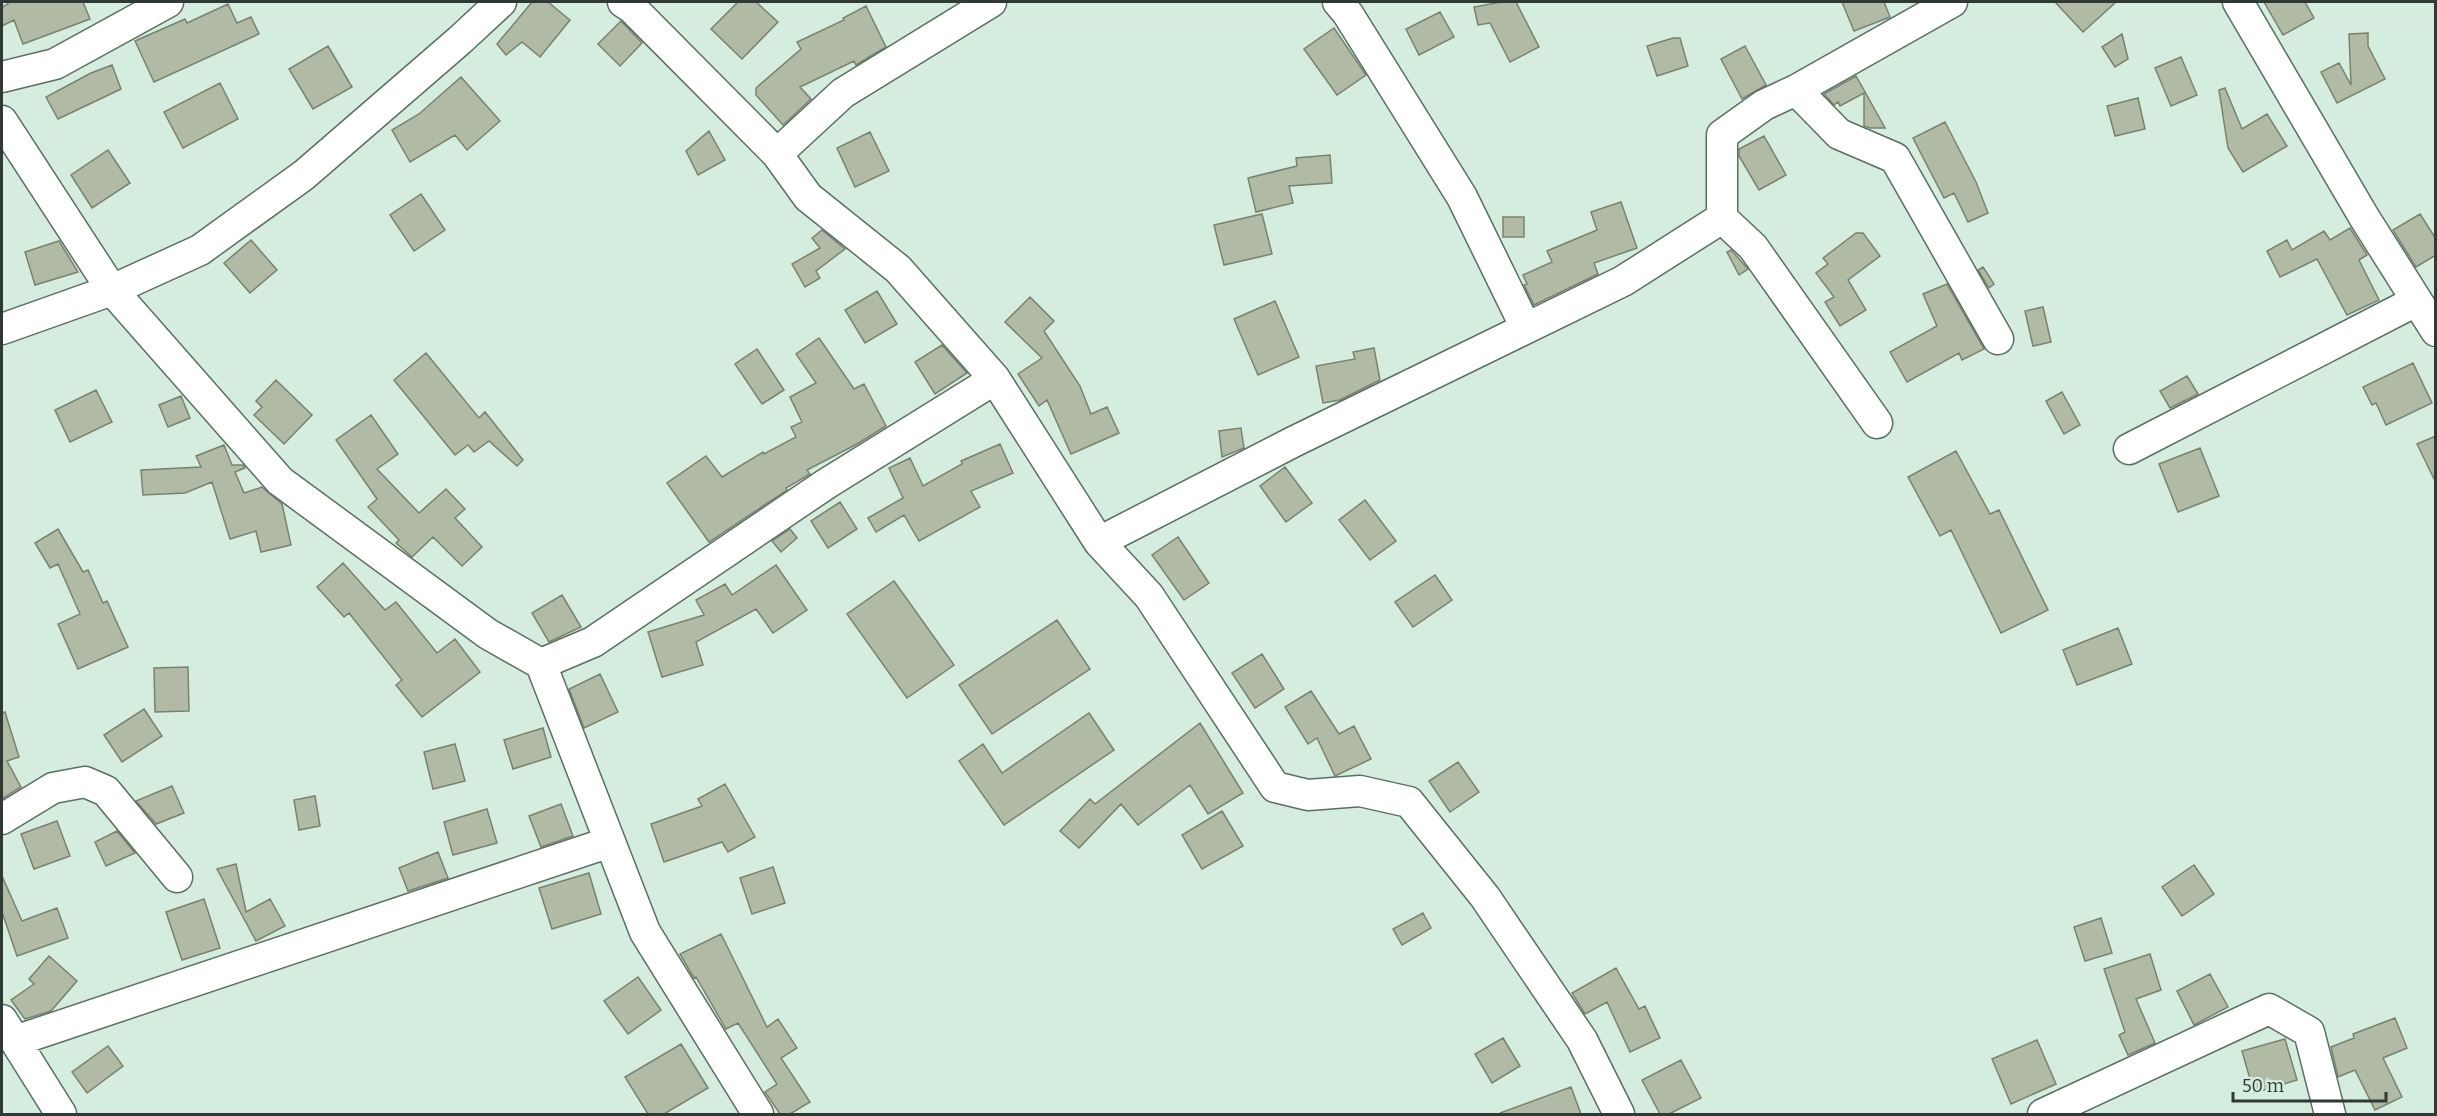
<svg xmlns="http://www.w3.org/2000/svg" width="2437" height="1116" viewBox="0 0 2437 1116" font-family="Bitter,serif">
  <rect width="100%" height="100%" fill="#d5eddf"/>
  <path fill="#b1baa4" stroke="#79826d" stroke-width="1.5" d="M7,2H83L90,19L23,44L14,20L2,26V7L8,4Z
    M532,2H548L570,20L540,57L522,42L506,55L497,44Z
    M738,2H756L778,22L742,59L711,29Z
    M1501,2H1516L1539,47L1510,62L1490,23L1478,25L1474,7Z
    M1842,2H1884L1890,17L1854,31Z
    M2055,2H2116L2083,32Z
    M2264,2H2305L2314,18L2283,35Z
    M228,4L237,23L251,17L259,34L154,82L135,41L185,19L187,23Z
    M866,6L886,47L856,65L854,61L800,87L811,99L783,125L756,95V88L801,49L797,42L844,20L843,18Z
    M1440,12L1454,37L1419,55L1406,29Z
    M621,21L642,43L620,66L598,44Z
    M1334,28L1366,75L1337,95L1304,49Z
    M2368,33V46L2385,79L2337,103L2321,72L2339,63L2351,85L2349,34Z
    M2122,34L2128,59L2115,67L2102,47Z
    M1673,38H1680L1688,66L1657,76L1647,46Z
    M328,46L352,87L313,109L289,69Z
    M1745,46L1766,85L1742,99L1721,59Z
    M2181,57L2197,95L2171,106L2155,68Z
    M112,65L121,89L58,119L46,97L91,73Z
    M1856,76L1864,90L1885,128H1870L1864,126V93L1840,106L1838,102L1834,105L1824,94Z
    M461,77L500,121L467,150L455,135L410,162L392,130L419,114Z
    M220,83L238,119L183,148L164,112Z
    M2225,88L2242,129L2267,114L2287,146L2243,172L2228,148L2219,90Z
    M2138,98L2145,129L2115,136L2107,106Z
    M1945,122L1976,182L1988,213L1968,222L1954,193L1944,198L1913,138Z
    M709,131L725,160L698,175L686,151Z
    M870,132L889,171L855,187L837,148Z
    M1764,136L1786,175L1759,190L1739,156V149Z
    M108,150L130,183L92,208L71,175Z
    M1330,155L1332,183L1289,186L1293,203L1256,212L1248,178L1297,166L1296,158Z
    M421,194L445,230L414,251L390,215Z
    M1621,202L1637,248L1594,263L1598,274L1534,305L1524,285L1527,284L1523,275L1552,262L1547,251L1597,230L1591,212Z
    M1262,214L1272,254L1224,265L1214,225Z
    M2420,214L2436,239V255L2416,267L2393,230Z
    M1503,217H1524V237H1503Z
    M2350,228L2367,255L2359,260L2379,300L2347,315L2317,259L2280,277L2267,251L2287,240L2292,250L2324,231L2330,240Z
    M822,230L845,249L816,271L820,278L805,287L792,264L820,248L812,238Z
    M1856,233H1863L1880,256L1848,280L1866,310L1840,326L1825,302L1834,297L1816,273L1828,264L1823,258Z
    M251,240L277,270L250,293L224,263Z
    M59,241L78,272L35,285L25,252Z
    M1731,250L1748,269L1739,275L1727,252Z
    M1983,267L1994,284L1989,288L1978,270Z
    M1947,284L1984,349L1962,360L1959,353L1907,382L1890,352L1937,326L1923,294Z
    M877,291L897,324L865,343L845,310Z
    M1030,297L1054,321L1044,331L1080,386L1091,414L1107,407L1119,433L1071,454L1047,400L1039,406L1018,374L1042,358L1005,322Z
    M1275,301L1299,357L1258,375L1234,319Z
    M2043,307L2051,342L2033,346L2025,311Z
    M819,338L854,389L864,384L886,426L857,444L807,470L810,474L786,488L787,490L709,542L667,483L706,456L722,477L763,452L764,454L796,437L791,427L802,422L790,397L816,383L796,354Z
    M942,345L967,373L935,394L915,362Z
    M1374,348L1380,380L1340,400L1323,403L1316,366L1355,359L1353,352Z
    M757,349L784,390L762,404L735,364Z
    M426,353L479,418L485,412L523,460L517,466L489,441L474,452L468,445L455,455L394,380Z
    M2413,363L2432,403L2386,425L2376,403L2372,405L2363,387Z
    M2187,376L2198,394L2170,408L2160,391Z
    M276,380L312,415L284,444L254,415L262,407L256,401Z
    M96,390L112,422L70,442L55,410Z
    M2062,392L2080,425L2064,434L2046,401Z
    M181,396L190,418L168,427L159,405Z
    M371,415L398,454L377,469L419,513L446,489L465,509L455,518L482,547L462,566L433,537L412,557L396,543L399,540L368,507L377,499L336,440Z
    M1241,428L1244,448L1222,457L1219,431Z
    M2436,436V483L2417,444Z
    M1000,444L1013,473L971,491L980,507L919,541L904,515L876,532L868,518L903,498L889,468L910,458L923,486L962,464L961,461Z
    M224,445L232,465H243L245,468L235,472L244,493L262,487L282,504L291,545L261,552L256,531L230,539L212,482L185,493L143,495L141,470L201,467L196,456Z
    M2200,448L2219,496L2178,512L2159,464Z
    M1956,451L1990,514L1999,510L2048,610L2001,633L1951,530L1940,536L1908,477Z
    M1285,467L1312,503L1286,522L1260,486Z
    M1365,500L1396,541L1370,560L1339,520Z
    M840,502L857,529L828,548L811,521Z
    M58,529L83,572L88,570L103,603L107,601L128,647L78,669L58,624L80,614L58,564L50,568L35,543Z
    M790,529L797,538L781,552L772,541Z
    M1178,537L1209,583L1184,600L1152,555Z
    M343,563L385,610L396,602L437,653L455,639L480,672L422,717L396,685L402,680L349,613L344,617L317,587Z
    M776,565L807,610L773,633L756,609L696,642L703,665L662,677L648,632L704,615L696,600L725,584L732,595Z
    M1435,575L1452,600L1413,627L1395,602Z
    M894,581L954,665L907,698L847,614Z
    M562,595L581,627L549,642L532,613Z
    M1057,620L1090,669L992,734L959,685Z
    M2118,628L2132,664L2077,685L2063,650Z
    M1262,654L1284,689L1255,708L1232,673Z
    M188,667L189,711L155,712L154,668Z
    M600,674L618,712L584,728L569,689Z
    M1311,691L1339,734L1354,726L1371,759L1335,776L1317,738L1308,744L1285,707Z
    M144,709L162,736L122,762L104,735Z
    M5,712L19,757L7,761L21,787L2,799V713Z
    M1089,713L1114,750L1004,825L959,761L983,744L1002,773Z
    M1200,723L1243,793L1208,814L1190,785L1138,825L1121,804L1079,848L1060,831L1090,799L1095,804Z
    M543,728L551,757L513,769L504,740Z
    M455,744L465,781L433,789L424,752Z
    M1458,762L1479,792L1450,812L1429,781Z
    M725,784L755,837L728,852L722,842L664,862L651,824L702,806L698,799Z
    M172,786L184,813L156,824L136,801Z
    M315,796L320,826L299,830L294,800Z
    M561,804L573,836L541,847L529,816Z
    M487,809L497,843L453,855L444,822Z
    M1222,811L1243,846L1202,869L1182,835Z
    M57,821L70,856L34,869L21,834Z
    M117,831L135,853L106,866L95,842Z
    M438,852L448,878L408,891L399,868Z
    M236,864L246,912L270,899L285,926L256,941L217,869Z
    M2194,865L2214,894L2182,916L2162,887Z
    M773,867L785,903L752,914L740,878Z
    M589,873L601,914L552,929L539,888Z
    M2,876L22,921L57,908L68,938L17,956L2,912Z
    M204,899L220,948L182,960L166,912Z
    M1423,913L1431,928L1402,945L1393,929Z
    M2101,918L2112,953L2085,961L2074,927Z
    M721,934L767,1027L778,1019L797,1048L781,1058L810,1102L790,1114H780L765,1092L777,1084L738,1023L726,1029L696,977L694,978L680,954Z
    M2150,954L2161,990L2136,999L2155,1043L2128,1055L2119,1035L2125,1032L2104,969Z
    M49,956L77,981L51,1011L25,1019L11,1000L34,984L29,979Z
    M1616,968L1639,1009L1645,1006L1660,1038L1630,1052L1607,1002L1585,1014L1572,993Z
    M2210,974L2228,1007L2194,1025L2177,991Z
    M638,977L661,1010L628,1034L604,1001Z
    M2395,1018L2407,1048L2383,1058L2402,1097L2375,1110L2355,1070L2338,1077L2331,1047L2354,1038L2353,1034Z
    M1503,1038L1520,1066L1492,1083L1475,1054Z
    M2285,1039L2297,1080L2254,1093L2242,1051Z
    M2037,1040L2056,1084L2011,1104L1992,1059Z
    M681,1044L708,1088L664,1114H648L625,1077Z
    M108,1046L123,1066L87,1093L72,1072Z
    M1681,1060L1701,1098L1669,1114H1660L1642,1080Z
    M1571,1087L1581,1114H1500V1113Z"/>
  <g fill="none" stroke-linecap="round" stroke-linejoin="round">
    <g stroke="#596f62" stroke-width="33">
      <path id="minor" d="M623,2L632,8L777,154L808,197L898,269L995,379L1099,542L1149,596L1275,787L1308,795L1360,791L1409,802L1485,897L1582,1040L1619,1114
        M1338,2L1348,14L1462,197L1526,328
        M2238,2L2364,217L2436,331
        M2,77L55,64L168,2
        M1796,90L1839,134L1895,158L1998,339
        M2,121L112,290L280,481L488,634L541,664L645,932L758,1114
        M777,154L843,93L991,2
        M1722,218L1753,247L1877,423
        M2,329L112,290L200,250L304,175L460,40L501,2
        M2129,449L2416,301
        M1099,542L1293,442L1623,281L1722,218V135L1764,105L1796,90L1952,2
        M541,664L593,642L826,484L995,379
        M2,819L53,788L85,782L106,791L177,877
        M2,1020L61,1114
        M15,1041L610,842
        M2043,1114L2269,1009L2309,1032L2330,1114"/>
    </g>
    <use href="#minor" stroke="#fff" stroke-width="30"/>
  </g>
  <rect width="2437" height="1116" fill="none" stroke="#303a34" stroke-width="6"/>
  <path d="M2233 1092v9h153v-9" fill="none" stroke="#303a34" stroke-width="3"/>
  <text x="2242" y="1092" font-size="18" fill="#303a34" stroke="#d5eddf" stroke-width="4.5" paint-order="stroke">50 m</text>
</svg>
